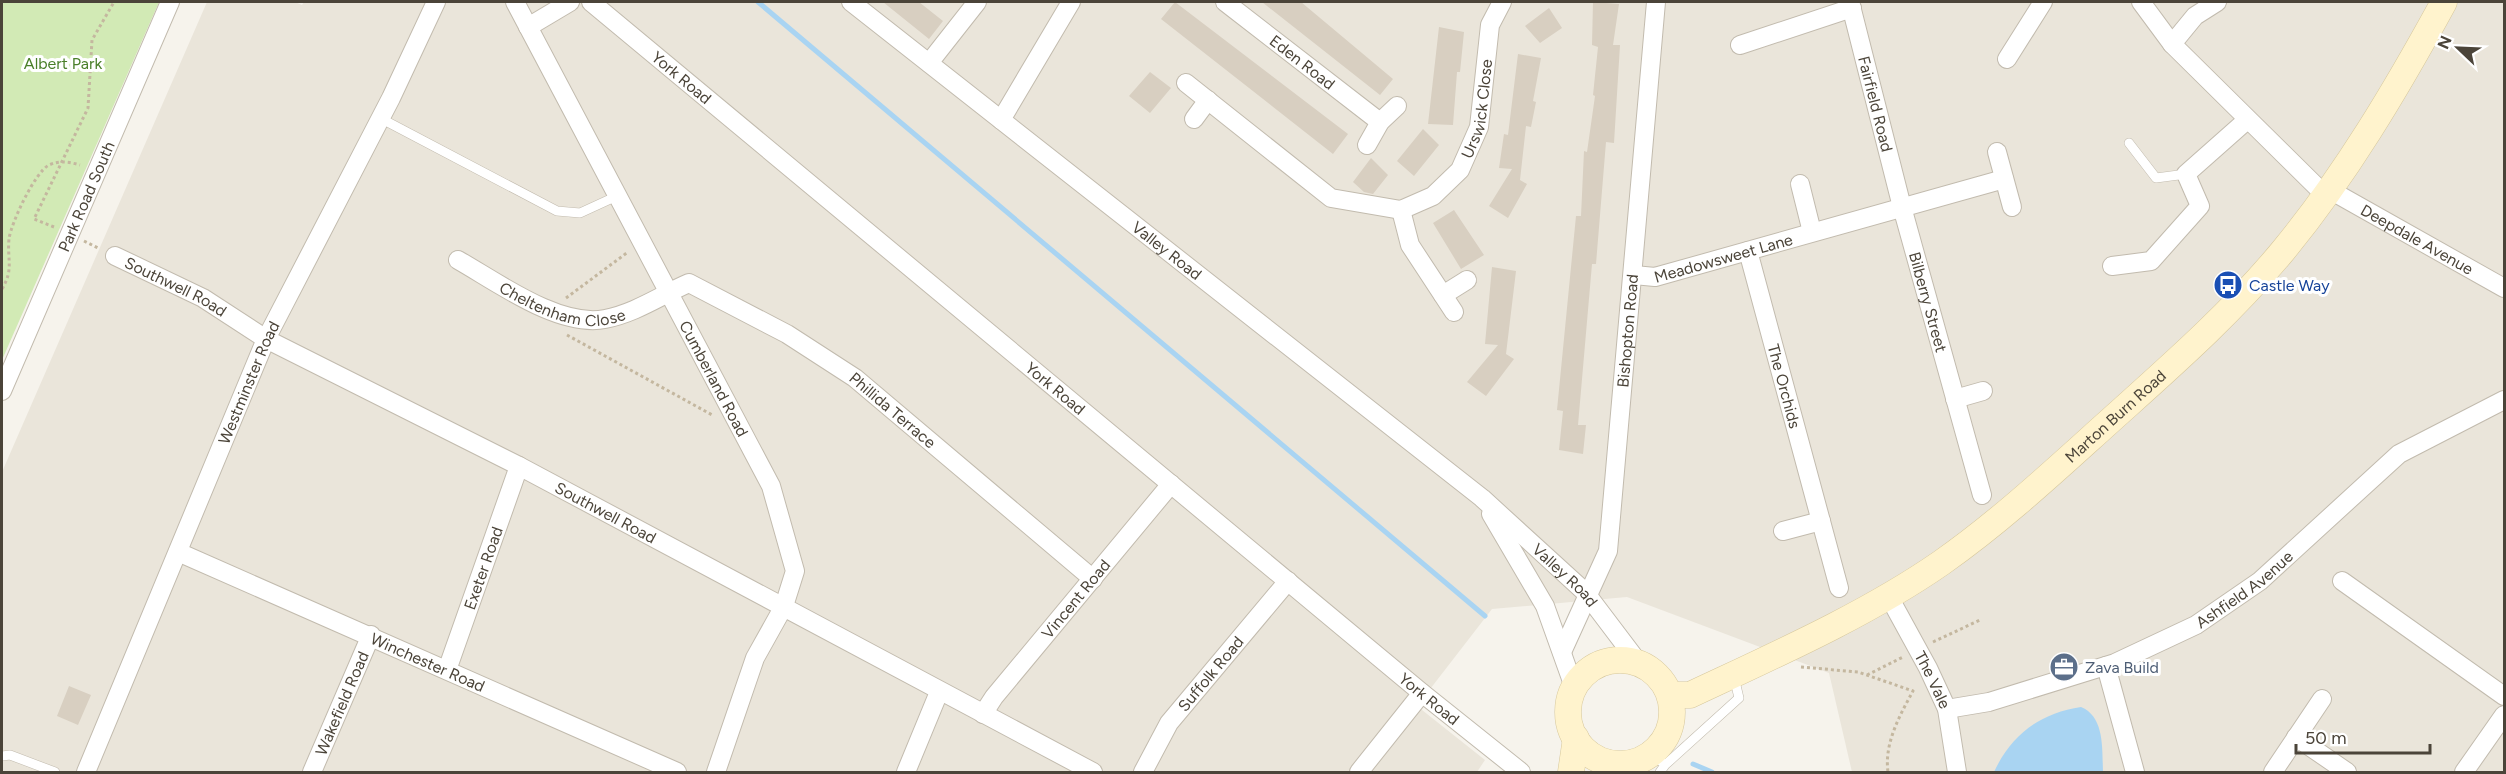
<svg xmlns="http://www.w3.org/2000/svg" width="2506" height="774" viewBox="0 0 2506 774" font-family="Figtree,sans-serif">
  <rect width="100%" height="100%" fill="#f6f3ec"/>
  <path fill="#eae5da" d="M207,2H295L302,5L304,2H2504V772H1852L1829,673L1627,597L1492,609L1417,706L1485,760L1477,772H2V472Z"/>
  <path fill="#d2eab5" d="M2,2H159L2,360Z"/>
  <path fill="#a9d4f2" d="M2081,707C2105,717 2102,749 2103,772H1994C2011,735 2040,713 2081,707Z"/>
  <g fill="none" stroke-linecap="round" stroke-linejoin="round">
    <path stroke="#a9d4f2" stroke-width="5" d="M758,2L1485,616
      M1693,764L1712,772"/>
  </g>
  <path fill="#d8cfc1" d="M883,2H919L943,21L929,39Z
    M1175,2L1348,134L1333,154L1161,19Z
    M1262,2H1301L1393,79L1380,95Z
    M1593,2L1619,4L1613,45H1620L1614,143L1606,142L1596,264H1592L1578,425H1586L1583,454L1559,450L1563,411L1557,410L1576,216H1581L1584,151L1587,152L1595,96L1593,95L1598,47L1592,45Z
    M1549,8L1562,28L1540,43L1525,26Z
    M1439,27L1464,32L1460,72H1457L1453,125L1428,124Z
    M1518,54L1541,58L1533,101L1536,102L1531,127L1526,126L1520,180L1527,184L1508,218L1489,206L1512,169L1499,168L1504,134L1508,135Z
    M1150,72L1171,88L1150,113L1129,96Z
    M1423,129L1439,145L1414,176L1397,161Z
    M1371,158L1388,175L1373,194L1364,192L1353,182Z
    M1454,210L1484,255L1461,269L1433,223Z
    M1492,267L1516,271L1506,354L1514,359L1486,396L1467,382L1498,345L1485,344Z
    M69,686L91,695L78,725L57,716Z"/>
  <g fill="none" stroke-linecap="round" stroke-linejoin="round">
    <g stroke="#c2bbae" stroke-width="10">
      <path id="lane" d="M380,118L557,211L580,213L617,196
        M2129,143L2156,178L2186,174
        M1652,753L1665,765L1660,772
        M2,756L10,755L55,772
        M1665,765L1739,698L1734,677
        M1604,772L1621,764"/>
    </g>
    <g stroke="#c2bbae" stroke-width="20">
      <g id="street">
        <path id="s1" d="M515,2L771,486L795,571L784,606L755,658L716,772"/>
        <path id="s2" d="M591,2L1422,693L1521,772"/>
        <path id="s3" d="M851,2L1482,498L1585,592L1638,662"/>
        <path id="s4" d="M1225,2L1380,122"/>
        <path id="s5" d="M1850,2L1902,207L1982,495"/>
        <path d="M2141,2L2172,44L2326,196"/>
        <path d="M528,27L570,2"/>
        <path d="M2172,44L2195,16L2217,2"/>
        <path d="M1740,45L1852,8"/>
        <path d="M2007,59L2043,2"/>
        <path d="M929,63L977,2"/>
        <path id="s6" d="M1186,83L1331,198L1401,210L1433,196L1460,170L1479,127L1490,25L1502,2"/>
        <path d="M1194,119L1208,100"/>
        <path d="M1001,120L1071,2"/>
        <path d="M1367,145L1380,122L1397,106"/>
        <path d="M1997,152L2012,207"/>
        <path d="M1800,184L1812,232"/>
        <path id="s7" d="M2330,190L2504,288"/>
        <path d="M1401,210L1410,245L1454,312"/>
        <path id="s8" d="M1748,251L1839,588"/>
        <path id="s9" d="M115,256L203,298L266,339L519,466L1093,772"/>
        <path id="s10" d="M458,260C497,282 559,328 605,319C636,313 661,295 689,283L787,334L855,378L1093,579"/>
        <path d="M2112,266L2151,261L2200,206L2186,174L2247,120"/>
        <path id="s11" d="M1634,275L1655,277L2004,179"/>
        <path d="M1443,295L1467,280"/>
        <path id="s12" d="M2,391L170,2"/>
        <path d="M1955,399L1983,391"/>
        <path d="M1491,514L1545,606L1574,687"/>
        <path d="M1783,531L1821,521"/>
        <path id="s13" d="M178,552L677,772"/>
        <path d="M2342,581L2504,696"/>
        <path id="s14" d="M1888,595L1928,668L1947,709L1957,772"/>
        <path id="s15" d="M1562,652L1608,551L1656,2"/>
        <path d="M2106,666L2135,772"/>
        <path id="s16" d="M447,670L519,466"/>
        <path id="s17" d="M1947,709L1989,702L2115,663L2196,625L2260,581L2399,454L2504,400"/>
        <path id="s18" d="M983,714L994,697L1171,484"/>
        <path d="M2296,737L2347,772"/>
        <path id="s19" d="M86,772L266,339L391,98L436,2"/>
        <path id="s20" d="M312,772L371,635"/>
        <path d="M906,772L939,692"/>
        <path id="s21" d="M1143,772L1169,723L1288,581"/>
        <path d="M1359,772L1422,693"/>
        <path d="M2273,772L2322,699"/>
        <path d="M2464,772L2504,715"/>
      </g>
    </g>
    <g stroke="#d6c79b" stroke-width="27">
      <g id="secondary">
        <circle cx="1620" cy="712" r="52"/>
        <path id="s22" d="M1670,695H1690C1773,656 1866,615 1941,563C1998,523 2050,475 2102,428C2164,372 2228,317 2282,252C2345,176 2397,88 2444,2"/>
        <path d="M1571,772L1576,738"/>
      </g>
    </g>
    <path stroke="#c4b79f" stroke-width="3" stroke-dasharray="3 3" stroke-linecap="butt" d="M54,227L34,219L88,108L92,40L114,2
      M84,241L100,249
      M2,289C14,269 7,260 9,239C11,223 35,172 49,165C60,160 69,162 80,165
      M566,298L628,252
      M567,335L714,416
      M1933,642L1980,620
      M1801,667L1858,672L1913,691C1900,715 1884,743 1888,772
      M1867,675L1903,657"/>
    <use href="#lane" stroke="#fff" stroke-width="9"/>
    <use href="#street" stroke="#fff" stroke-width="18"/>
    <use href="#secondary" stroke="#fff3cd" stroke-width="26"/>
  </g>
  <defs>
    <g id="bus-disc" transform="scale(1.5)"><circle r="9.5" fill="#1a4fb4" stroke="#fff"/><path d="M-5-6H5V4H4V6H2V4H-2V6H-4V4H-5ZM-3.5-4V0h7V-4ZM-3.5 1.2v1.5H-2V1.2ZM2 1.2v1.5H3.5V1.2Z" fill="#fff"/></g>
    <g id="office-disc" transform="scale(1.5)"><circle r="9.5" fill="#5c6f8a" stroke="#fff"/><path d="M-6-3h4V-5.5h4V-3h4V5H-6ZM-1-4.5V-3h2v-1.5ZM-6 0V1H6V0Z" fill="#fff"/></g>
  </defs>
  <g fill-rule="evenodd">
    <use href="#bus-disc" x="2228" y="285"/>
    <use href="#office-disc" x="2064" y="667"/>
  </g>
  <g text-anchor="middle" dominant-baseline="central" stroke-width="6" stroke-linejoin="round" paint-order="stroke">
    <g font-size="16" fill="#4b4439" stroke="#fff">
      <text stroke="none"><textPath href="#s4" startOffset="98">Eden Road</textPath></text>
      <text stroke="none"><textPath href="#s2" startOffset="118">York Road</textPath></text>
      <text stroke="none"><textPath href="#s5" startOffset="105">Fairfield Road</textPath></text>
      <text stroke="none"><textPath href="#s6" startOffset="393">Urswick Close</textPath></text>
      <text stroke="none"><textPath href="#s12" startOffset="212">Park Road South</textPath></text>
      <text stroke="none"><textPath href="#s7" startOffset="100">Deepdale Avenue</textPath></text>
      <text stroke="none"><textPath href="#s3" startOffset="402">Valley Road</textPath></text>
      <text stroke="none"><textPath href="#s11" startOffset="92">Meadowsweet Lane</textPath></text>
      <text stroke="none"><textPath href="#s9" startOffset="68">Southwell Road</textPath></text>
      <text stroke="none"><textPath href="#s10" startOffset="116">Cheltenham Close</textPath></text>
      <text stroke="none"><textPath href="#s5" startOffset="310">Bilberry Street</textPath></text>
      <text stroke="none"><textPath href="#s15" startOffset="332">Bishopton Road</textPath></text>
      <text stroke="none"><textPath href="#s1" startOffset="426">Cumberland Road</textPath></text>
      <text stroke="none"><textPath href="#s19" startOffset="422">Westminster Road</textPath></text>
      <text stroke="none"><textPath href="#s8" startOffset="140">The Orchids</textPath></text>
      <text stroke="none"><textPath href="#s2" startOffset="604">York Road</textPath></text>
      <text stroke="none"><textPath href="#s10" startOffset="494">Phillida Terrace</textPath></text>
      <text stroke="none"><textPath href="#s22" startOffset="532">Marton Burn Road</textPath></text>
      <text stroke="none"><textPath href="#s9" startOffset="554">Southwell Road</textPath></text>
      <text stroke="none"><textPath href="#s16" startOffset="108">Exeter Road</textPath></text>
      <text stroke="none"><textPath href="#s3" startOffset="916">Valley Road</textPath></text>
      <text stroke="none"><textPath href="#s17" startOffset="324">Ashfield Avenue</textPath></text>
      <text stroke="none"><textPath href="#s18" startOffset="148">Vincent Road</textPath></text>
      <text stroke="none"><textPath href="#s13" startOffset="273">Winchester Road</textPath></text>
      <text stroke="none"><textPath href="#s21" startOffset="120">Suffolk Road</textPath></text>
      <text stroke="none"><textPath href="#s14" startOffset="96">The Vale</textPath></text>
      <text stroke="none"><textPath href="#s2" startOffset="1090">York Road</textPath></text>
      <text stroke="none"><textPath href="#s20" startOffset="75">Wakefield Road</textPath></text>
    </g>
    <g font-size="16" fill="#4a7f2a" stroke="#fff">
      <text x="63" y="63">Albert Park</text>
    </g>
    <g font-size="16" fill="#164399" stroke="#fff" text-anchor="start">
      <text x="2249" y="285">Castle Way</text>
    </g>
    <g font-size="16" fill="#4e5e75" stroke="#fff" text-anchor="start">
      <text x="2085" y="667">Zava Build</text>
    </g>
  </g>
  <rect width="2506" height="774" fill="none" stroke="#4b4439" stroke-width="6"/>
  <g transform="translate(2458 48) rotate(293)" stroke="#ffffff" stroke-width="4.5" paint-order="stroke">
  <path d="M0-4.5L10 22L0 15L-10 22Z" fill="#4b4439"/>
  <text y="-9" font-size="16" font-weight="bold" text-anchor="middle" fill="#4b4439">N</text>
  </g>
  <path d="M2296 744v9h134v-9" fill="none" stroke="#4b4439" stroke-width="3"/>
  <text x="2305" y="744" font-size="18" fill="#4b4439" stroke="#ffffff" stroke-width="4.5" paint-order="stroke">50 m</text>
</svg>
